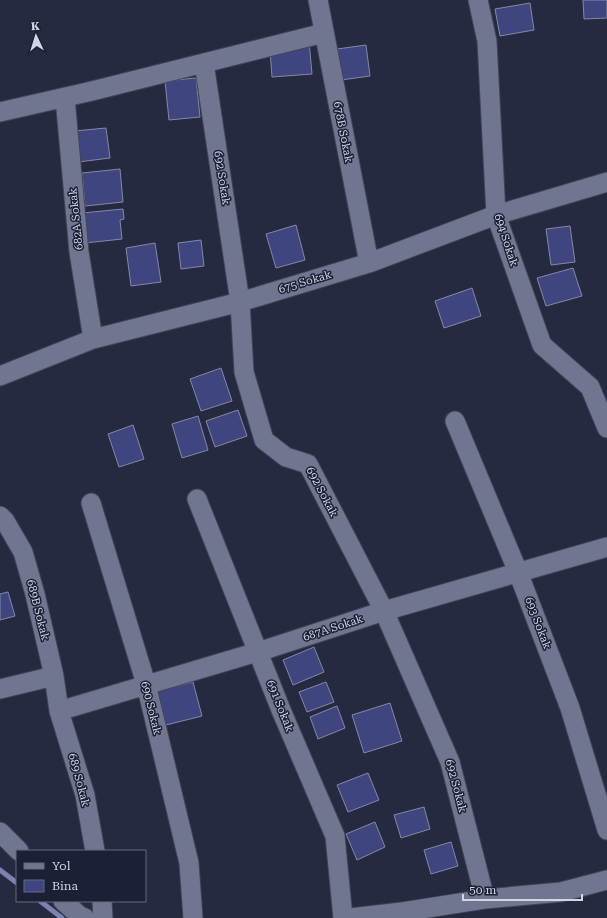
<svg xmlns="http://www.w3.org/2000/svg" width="607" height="918" viewBox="0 0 607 918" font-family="'Roboto Serif',serif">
  <rect width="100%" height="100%" fill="#262a41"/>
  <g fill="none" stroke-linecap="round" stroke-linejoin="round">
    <path stroke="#7c82b0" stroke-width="5" d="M0,870L17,883
      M40,901L62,918"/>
  </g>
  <path fill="#3f467f" stroke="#8389a5" d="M583,0H607V18L584,19Z
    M530,3L534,30L500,36L495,9Z
    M309,41L312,74L272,77L270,50Z
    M366,45L370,76L341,80L337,49Z
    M196,78L200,117L169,120L165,81Z
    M106,128L110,158L78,162L74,131Z
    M120,169L123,202L85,206L82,173Z
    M123,209L124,219L120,220L122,239L85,243L82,213Z
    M296,225L305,260L276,268L266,234Z
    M570,226L575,262L551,265L546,229Z
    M201,240L204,266L181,269L178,243Z
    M155,243L161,282L131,286L126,248Z
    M573,268L582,296L546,306L537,278Z
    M472,288L481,316L444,328L435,301Z
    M221,368L232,401L201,411L190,379Z
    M238,410L247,436L215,447L206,421Z
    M198,416L208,450L182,458L172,424Z
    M133,425L144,459L119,467L108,434Z
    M8,592L15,616L0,620V594Z
    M314,647L324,672L293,685L283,660Z
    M193,682L202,716L166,725L157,691Z
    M326,682L334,702L307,712L299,692Z
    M390,703L402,741L364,753L352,715Z
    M337,706L345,728L318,739L310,717Z
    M368,773L379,800L348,812L337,785Z
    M424,807L430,829L401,838L394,815Z
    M375,822L385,847L357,860L346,834Z
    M451,842L458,866L431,874L424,850Z"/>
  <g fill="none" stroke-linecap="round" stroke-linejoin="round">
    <g stroke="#424558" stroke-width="21">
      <path id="minor" d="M318,0L369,263
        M478,0L487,41L496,215L542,345L590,387L607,428
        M204,63L240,302L244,372L264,440L286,457L308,464L384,611L450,762L485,899
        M65,98L79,252L93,339
        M0,112L92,91L324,33
        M0,376L93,339L240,302L369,263L496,215L607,182
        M455,421L518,572L570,708L607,830
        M197,499L281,710L335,836L343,918
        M91,503L146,684L189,863L193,918
        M0,516L5,521L23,552L35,594L54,676L59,711L85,795L95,851
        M0,689L54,676
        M59,711L264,650L384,611L607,547
        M0,832L19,851
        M63,901L80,916L85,918
        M102,901L103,918
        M350,918L402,912L485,899L561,892L607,880"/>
    </g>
    <use href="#minor" stroke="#707590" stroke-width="19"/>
  </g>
  <g text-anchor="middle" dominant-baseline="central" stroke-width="3" stroke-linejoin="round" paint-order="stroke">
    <g font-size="11" fill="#d2d5e5" stroke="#1c2036">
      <text transform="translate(343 132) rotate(79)">678B Sokak</text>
      <text transform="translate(222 178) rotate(81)">692 Sokak</text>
      <text transform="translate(76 219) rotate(-96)">682A Sokak</text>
      <text transform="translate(506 240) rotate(72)">694 Sokak</text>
      <text transform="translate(305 282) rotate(-17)">675 Sokak</text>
      <text transform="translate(322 492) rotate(62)">692 Sokak</text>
      <text transform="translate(38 610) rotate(76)">689B Sokak</text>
      <text transform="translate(538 623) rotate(69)">693 Sokak</text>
      <text transform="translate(333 628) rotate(-18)">687A Sokak</text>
      <text transform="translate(280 706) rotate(68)">691 Sokak</text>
      <text transform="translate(151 708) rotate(76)">690 Sokak</text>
      <text transform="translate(79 780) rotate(75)">689 Sokak</text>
      <text transform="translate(456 786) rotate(75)">692 Sokak</text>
    </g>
  </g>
  <rect x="16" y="850" width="130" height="52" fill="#1c2036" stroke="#65687c"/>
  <rect x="24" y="863" width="20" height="6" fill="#707590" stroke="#65687c"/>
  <text x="52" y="870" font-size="12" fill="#d2d5e5">Yol</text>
  <rect x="24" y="880" width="20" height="12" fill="#3f467f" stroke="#65687c"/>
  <text x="52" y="890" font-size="12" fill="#d2d5e5">Bina</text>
  <g transform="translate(36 36) rotate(356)" stroke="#1c2036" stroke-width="3" paint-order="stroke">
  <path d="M0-3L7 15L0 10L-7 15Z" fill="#d2d5e5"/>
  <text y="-6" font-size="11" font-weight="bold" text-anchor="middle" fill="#d2d5e5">K</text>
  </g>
  <path d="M463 894v6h119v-6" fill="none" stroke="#d2d5e5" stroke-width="2"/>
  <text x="469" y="894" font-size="12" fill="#d2d5e5" stroke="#1c2036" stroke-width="3" paint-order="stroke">50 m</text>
</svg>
